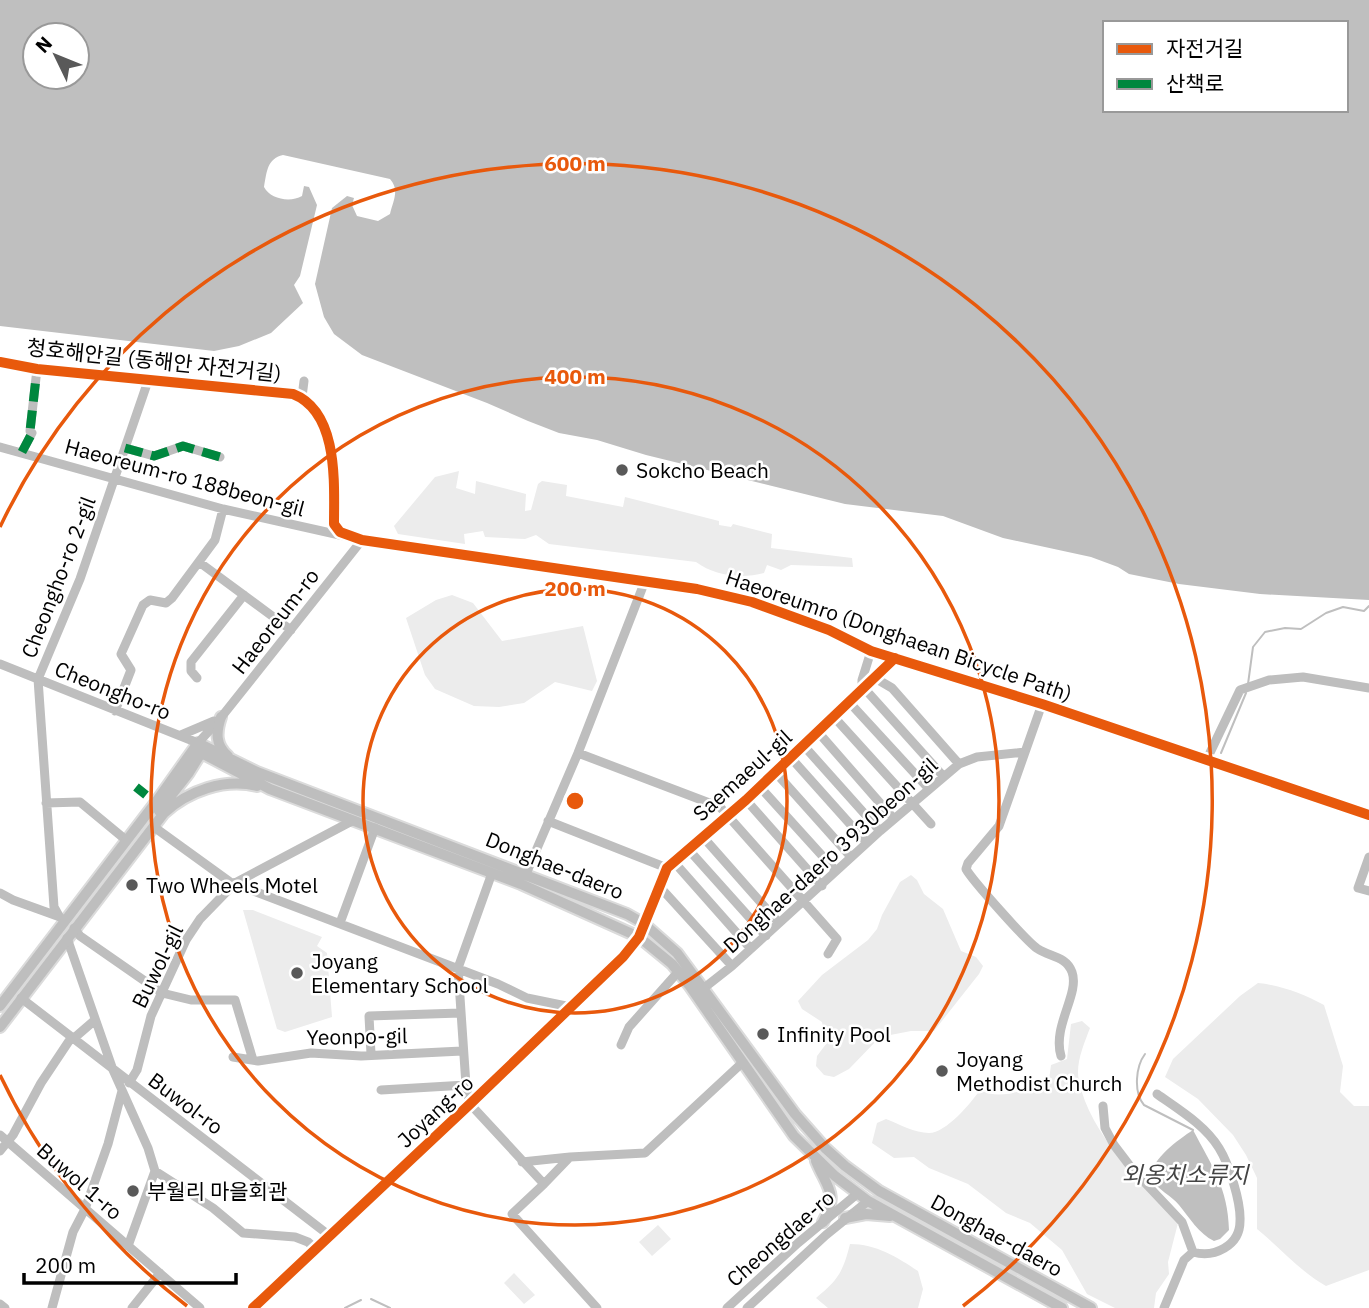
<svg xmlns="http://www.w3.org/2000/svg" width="1369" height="1308" viewBox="0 0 1369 1308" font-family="'IBM Plex Sans','Noto Sans KR',sans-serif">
  <rect width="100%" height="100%" fill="#fff"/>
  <path fill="#ececec" d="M459,471L456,488L475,494L476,481L526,494L525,511L531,510L538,484L542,481L567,485L566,496L623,507L625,497L719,521V525L731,527L733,524L772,534L771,548L852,558L853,567L791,565L781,570L767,565L764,573C741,579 715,576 696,562L549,544L536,535L525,539L485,537L483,531L464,534L465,544L398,534L394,526L435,477Z
    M452,595L473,603L502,641L583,626L597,681L592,691L555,682L524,703L499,707L474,706L435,689L425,675L406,618L436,600Z
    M911,875L917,880L924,894L943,909L961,951L976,957L983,966L979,974L934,1031H911L880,1037L849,1069L834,1077L824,1075L816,1066L817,1056L826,1044L822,1022L802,1009L798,1001L822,975L868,940L877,929L882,915L900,882Z
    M243,910H253L322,937L317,946L327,953L332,1017L285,1032L277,1029Z
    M1258,983C1280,985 1304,994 1324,1005L1343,1066L1340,1092L1354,1106H1369V1270L1326,1286C1302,1273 1279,1247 1257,1229V1178L1246,1155L1233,1135L1198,1099L1165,1077L1173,1059L1240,996Z
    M1082,1021L1090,1028C1084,1044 1075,1064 1079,1081C1090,1135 1143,1184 1178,1223L1168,1262L1169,1274L1156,1293L1154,1308H1115L1087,1294L1062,1250L1030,1223L1006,1213L968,1184L929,1168L914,1157L894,1158L872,1143L877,1123L886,1119C899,1124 915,1133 929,1133C946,1133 971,1103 980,1090C1001,1101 1029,1089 1049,1080L1051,1065L1067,1059L1071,1024Z
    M658,1225L671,1239L652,1256L639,1242Z
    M850,1244C876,1244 897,1257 918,1271L923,1289L918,1308H828L816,1298C838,1280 843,1272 850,1244Z
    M514,1273L535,1295L524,1304L504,1283Z"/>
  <path fill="#bfbfbf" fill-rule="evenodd" d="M0,0H1369V600L1260,594L1179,584L1129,574L1118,567L1091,557L1003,538L943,516L845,504L646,455L597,440L559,433L528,421L487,403L362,355L334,334L324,317L315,284L332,208L347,196L354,198L352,205L357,216L378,221L390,214C393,201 400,190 390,179L283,155C267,159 267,171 264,187C270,199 290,203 302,196L304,186L309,187L317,205L300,276L294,285L303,303L271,333L239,346L214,351L0,326ZM1105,23H1346V110H1105ZM35,35H77V77H35Z
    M1193,1130C1212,1166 1228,1188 1229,1230L1220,1239L1214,1241C1199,1234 1189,1217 1179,1205C1171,1195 1159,1191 1150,1178C1152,1158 1178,1140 1193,1130Z"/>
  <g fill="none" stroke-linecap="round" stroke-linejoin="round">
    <path stroke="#bfbfbf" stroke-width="2" d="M1248,684L1253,647L1265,632L1285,628L1301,629L1326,613L1343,607L1364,611L1369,606
      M1221,753L1246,693
      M1145,1054C1136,1066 1133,1092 1144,1105L1193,1130
      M371,1299L390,1308
      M345,1308L361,1300"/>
    <g stroke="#dbdbdb" stroke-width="14">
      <path id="major" d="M221,717C216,732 215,745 228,756
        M194,749L270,789L521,884L639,937L672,964L689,985L794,1136L835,1176L868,1201L1062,1308
        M159,811L188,774L203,750
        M0,1006L156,802L198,743L257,772L627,914L643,923L677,953L795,1114L825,1148L845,1166L879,1191L1091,1308
        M0,1027L164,813C188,791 224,778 257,786
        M816,1161C827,1188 839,1193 823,1222
        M845,1218L866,1214L890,1216"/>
    </g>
    <path stroke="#bebebe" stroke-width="9" d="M0,362L37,369L293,394C339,412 334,484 334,524L344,533
      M302,397L304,381
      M0,447L223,509L362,540L697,589L752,602L829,630L871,651L1042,704L1369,815
      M125,448L154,456L183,446L220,457
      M22,452L32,433L30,431L37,369
      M199,562L291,630
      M0,664L198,743L219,720L362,540
      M197,678L191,671V662L244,595
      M875,678L892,688L959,764
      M864,688L944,777
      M862,690V680L871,651
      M849,702L929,789
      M1042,704L999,826L968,863L966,869C972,880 1028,943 1038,949C1050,957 1066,956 1072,972C1080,994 1052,1026 1061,1056
      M115,711L131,670L121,654L143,605L150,600L166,603L172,598L215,540L223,509
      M834,717L931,824
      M818,732L894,819
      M181,735L214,721
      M804,746L880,831
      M578,753L720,807L837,939L828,954
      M791,758L867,843
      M1207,759L1240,690L1269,680L1303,677L1369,688
      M776,773L851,857
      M760,787L836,871
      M746,800L822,886
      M46,803L80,802L126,840
      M548,821L667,868
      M154,827L230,882L498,984L527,998L571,1007
      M703,837L779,923
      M688,849L766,936
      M1369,857L1358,888L1369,891
      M674,862L751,949
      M492,873L458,968L466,1085L470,1104L544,1184L570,1157L645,1153L742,1063
      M526,874L578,753L645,581
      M659,886L732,966
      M0,893L13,900L60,917
      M59,916L54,907L38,679L80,579L149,378
      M340,923L375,828
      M74,928L80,936L162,993L191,1000H235L253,1060
      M67,938L113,1070L148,1148L155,1171L213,1208L243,1233L295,1237L308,1242L316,1249
      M704,988L732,966L880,831L959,764L977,757L1025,752
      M21,998L330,1236
      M73,1039L95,1020
      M621,1045L629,1027L678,972
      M371,1054L369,1016L460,1013
      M233,1057L258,1061L311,1053L361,1056L462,1051
      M129,1083L137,1070L151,1016L186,940L200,919L235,883L352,821
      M381,1090L466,1085
      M1157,1094C1178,1109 1205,1125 1219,1148C1229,1164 1241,1202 1240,1221C1240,1246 1214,1258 1193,1252L1184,1260L1164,1308
      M1103,1106L1105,1128L1114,1145L1133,1170L1182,1222L1193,1252
      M0,1135L200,1308
      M0,1151L13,1135L41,1083L71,1038
      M522,1162L570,1157
      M544,1184L512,1214L597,1308
      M128,1246L155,1171
      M0,1304L5,1308
      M52,1308L73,1232L85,1209L108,1144L122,1091
      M132,1308L160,1273
      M253,1308L470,1104L623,957L639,937L667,868L746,800L895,658
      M727,1308L798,1243L857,1194
      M747,1308L826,1235L868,1201"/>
    <use href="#major" stroke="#bebebe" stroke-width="10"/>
    <path stroke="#00873e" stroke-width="9" stroke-dasharray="18 9" stroke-linecap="butt" d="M125,448L154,456L183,446L220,457
      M22,452L32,433L30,431L37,369
      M136,787L146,795"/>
    <g stroke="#fff" stroke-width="15">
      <path id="cycleway" d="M0,362L37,369L293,394C339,412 334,484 334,524L340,532L362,540L697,589L752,602L829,630L871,651L1042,704L1369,815
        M253,1308L470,1104L623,957L639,937L667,868L746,800L895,658"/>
    </g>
    <use href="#cycleway" stroke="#e8590c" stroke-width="10"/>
  </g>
  <g fill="none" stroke="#e8590c" stroke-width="3.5">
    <circle cx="575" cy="801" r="212"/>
    <circle cx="575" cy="801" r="424"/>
    <path d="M187 1306A637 637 0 0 1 0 1075M0 527A637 637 0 1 1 963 1306"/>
  </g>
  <g fill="#595959" stroke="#fff" stroke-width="2.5">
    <circle cx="622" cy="470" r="7"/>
    <circle cx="132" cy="885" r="7"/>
    <circle cx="297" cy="973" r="7"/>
    <circle cx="763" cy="1034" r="7"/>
    <circle cx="942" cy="1071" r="7"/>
    <circle cx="133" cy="1191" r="7"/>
  </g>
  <g text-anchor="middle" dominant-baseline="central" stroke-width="5" stroke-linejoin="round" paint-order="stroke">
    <g font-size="21" fill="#000" stroke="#fff">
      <text transform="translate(154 360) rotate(6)">청호해안길 (동해안 자전거길)</text>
      <text transform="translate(185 477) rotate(15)">Haeoreum-ro 188beon-gil</text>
      <text transform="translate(58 577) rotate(-69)">Cheongho-ro 2-gil</text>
      <text transform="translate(275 621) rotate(-52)">Haeoreum-ro</text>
      <text transform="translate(899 635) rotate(19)">Haeoreumro (Donghaean Bicycle Path)</text>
      <text transform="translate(113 690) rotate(22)">Cheongho-ro</text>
      <text transform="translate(742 775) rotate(-42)">Saemaeul-gil</text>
      <text transform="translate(830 855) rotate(-42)">Donghae-daero 3930beon-gil</text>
      <text transform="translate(555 865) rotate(22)">Donghae-daero</text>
      <text transform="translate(157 966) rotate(-64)">Buwol-gil</text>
      <text transform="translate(357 1036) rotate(-1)">Yeonpo-gil</text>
      <text transform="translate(186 1103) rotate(37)">Buwol-ro</text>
      <text transform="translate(435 1111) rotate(-43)">Joyang-ro</text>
      <text transform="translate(80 1181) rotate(41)">Buwol 1-ro</text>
      <text transform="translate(997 1235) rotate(29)">Donghae-daero</text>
      <text transform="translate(780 1238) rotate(-41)">Cheongdae-ro</text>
    </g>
    <g font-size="21" fill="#000" stroke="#fff" text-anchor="start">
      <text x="636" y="470">Sokcho Beach</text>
      <text x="146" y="885">Two Wheels Motel</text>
      <text x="311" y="961">Joyang<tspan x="311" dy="24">Elementary School</tspan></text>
      <text x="777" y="1034">Infinity Pool</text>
      <text x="956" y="1059">Joyang<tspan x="956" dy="24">Methodist Church</tspan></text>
      <text x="147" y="1191">부월리 마을회관</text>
    </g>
    <g font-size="23" font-style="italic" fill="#444" stroke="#fff">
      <text x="1185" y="1174">외옹치소류지</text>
    </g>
  </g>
  <circle cx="575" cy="801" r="10" fill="#e8590c" stroke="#fff" stroke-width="3.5"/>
  <g font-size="21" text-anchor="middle" font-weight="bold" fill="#e8590c" stroke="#fff" stroke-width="5" stroke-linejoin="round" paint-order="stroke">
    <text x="575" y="171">600 m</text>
    <text x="575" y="384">400 m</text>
    <text x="575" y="596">200 m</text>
  </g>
  <rect x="1103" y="21" width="245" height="91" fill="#ffffff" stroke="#999999" stroke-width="2"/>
  <rect x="1117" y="44" width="35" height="10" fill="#e8590c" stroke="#999999" stroke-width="2"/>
  <text x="1166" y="56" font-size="21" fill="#000000">자전거길</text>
  <rect x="1117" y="79" width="35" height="10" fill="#00873e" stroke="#999999" stroke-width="2"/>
  <text x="1166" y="91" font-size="21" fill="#000000">산책로</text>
  <g transform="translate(56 56) rotate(313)"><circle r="33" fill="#ffffff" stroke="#999999" stroke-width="2"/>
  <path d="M0-5L12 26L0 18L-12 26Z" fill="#595959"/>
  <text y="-10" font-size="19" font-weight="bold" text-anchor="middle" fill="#000000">N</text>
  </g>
  <path d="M24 1273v10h212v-10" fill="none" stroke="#000000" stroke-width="3.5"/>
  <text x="35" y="1273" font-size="21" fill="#000000" stroke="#ffffff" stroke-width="5" paint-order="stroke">200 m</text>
</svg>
